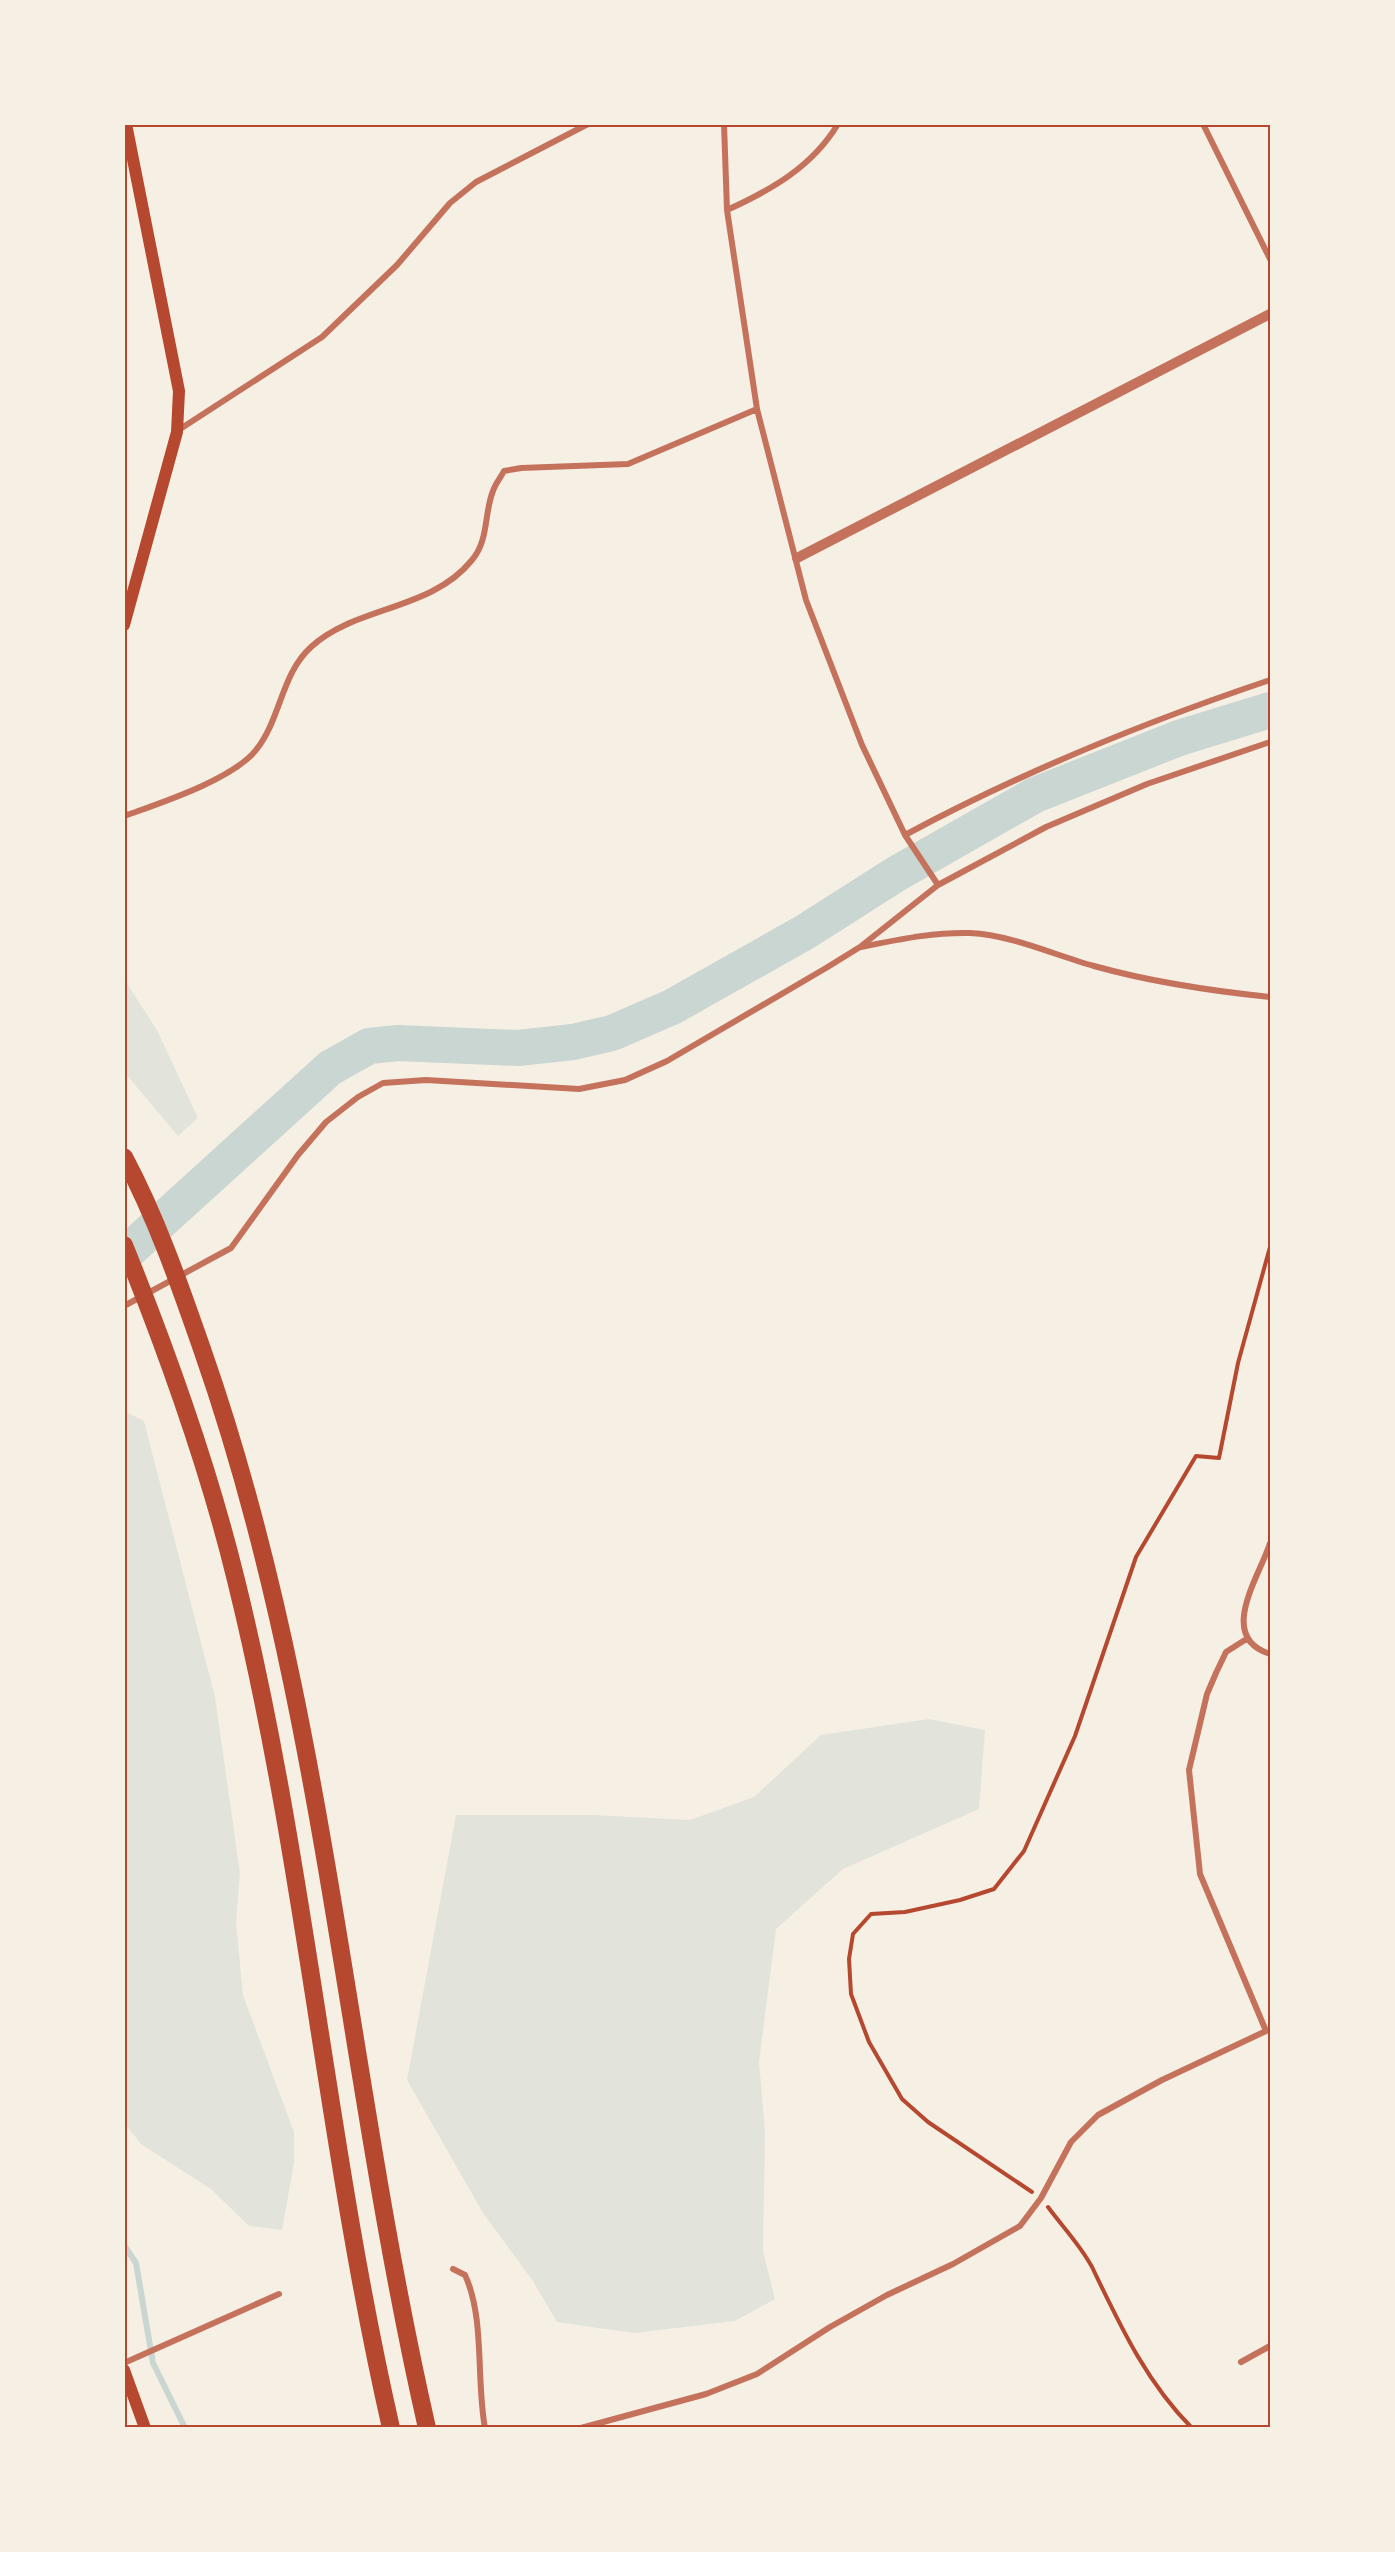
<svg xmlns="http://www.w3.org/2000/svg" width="1395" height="2552" viewBox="0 0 1395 2552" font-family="Roboto,sans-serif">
  <rect width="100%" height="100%" fill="#f6efe4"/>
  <path fill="#e2e4dc" d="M124,979L157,1030L198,1118L178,1136L125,1073Z
    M124,1411L144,1421L215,1697L240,1873L236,1922L243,1995L294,2132V2163L282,2230L249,2226L211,2189L141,2144L125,2124Z
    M929,1719L985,1730L979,1809L843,1869L776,1929L759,2062L765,2132L763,2251L775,2299L735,2321L634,2333L557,2322L533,2281L483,2213L407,2080L456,1815H592L690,1820L754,1797L821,1735Z"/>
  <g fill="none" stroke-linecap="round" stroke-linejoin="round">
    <path stroke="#c9d6d2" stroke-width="6" d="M124,2245L136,2263L153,2363L185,2428"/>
    <path stroke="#c9d6d2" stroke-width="36" d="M124,1255L330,1068L369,1046L398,1043L518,1048L573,1042L612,1033L672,1007L805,932L896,874L1035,795L1179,738L1270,710"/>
    <path stroke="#b5482f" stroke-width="4" d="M1032,2192L928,2122L902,2099L869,2042L851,1994L849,1959L853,1934L871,1914L905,1912L960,1900L994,1889L1024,1851L1075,1736L1136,1557L1196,1456L1219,1458L1238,1363L1270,1247
      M1048,2207C1062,2226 1081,2246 1092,2267C1120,2325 1146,2382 1192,2428"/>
    <path stroke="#c5725c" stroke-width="6" d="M724,124L727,210L757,409L806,600L862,745L905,835L938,885
      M1203,124L1270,259
      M727,210C771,190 812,167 838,124
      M177,431L322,337L397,265L450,203L476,182L588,124
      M124,812L127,815C163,802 233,779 256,750C281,719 281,674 311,647C355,606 431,611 472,560C489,540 484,513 493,491C495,484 501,477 504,471L521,468L628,464L757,409
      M905,835C1024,771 1142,723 1270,680
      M861,947C897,940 932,932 970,933C1012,935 1054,955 1094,966C1151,982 1212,991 1270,997
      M124,1306L231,1248L298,1155L326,1122L358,1097L383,1083L426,1080L579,1089L625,1080L667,1061L826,968L860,947L938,885L1046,827L1147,784L1270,742
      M1270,1543C1260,1576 1216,1637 1270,1654
      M453,2269L465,2275C485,2318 476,2380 485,2428
      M1241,2362L1270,2346
      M124,2363L279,2294
      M581,2428L706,2394L757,2374L830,2327L887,2295L953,2264L1020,2226L1041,2198L1071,2142L1098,2115L1162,2080L1266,2031L1200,1874L1189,1770L1207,1694L1216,1673L1226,1652L1248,1638"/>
    <path stroke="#c5725c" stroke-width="10" d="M797,558L1270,314"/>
    <path stroke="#b5482f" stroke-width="12" d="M124,625L177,432L179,391L126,124
      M124,2370L145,2428"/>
    <path stroke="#b5482f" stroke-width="18" d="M124,1157C157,1219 180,1286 203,1352C325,1701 345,2069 427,2428
      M124,1245C168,1354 208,1465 236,1580C305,1859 327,2148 391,2428"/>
  </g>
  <rect width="1395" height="2552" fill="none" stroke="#f6efe4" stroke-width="252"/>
  <rect x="126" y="126" width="1143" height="2300" fill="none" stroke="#b5482f" stroke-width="2"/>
</svg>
